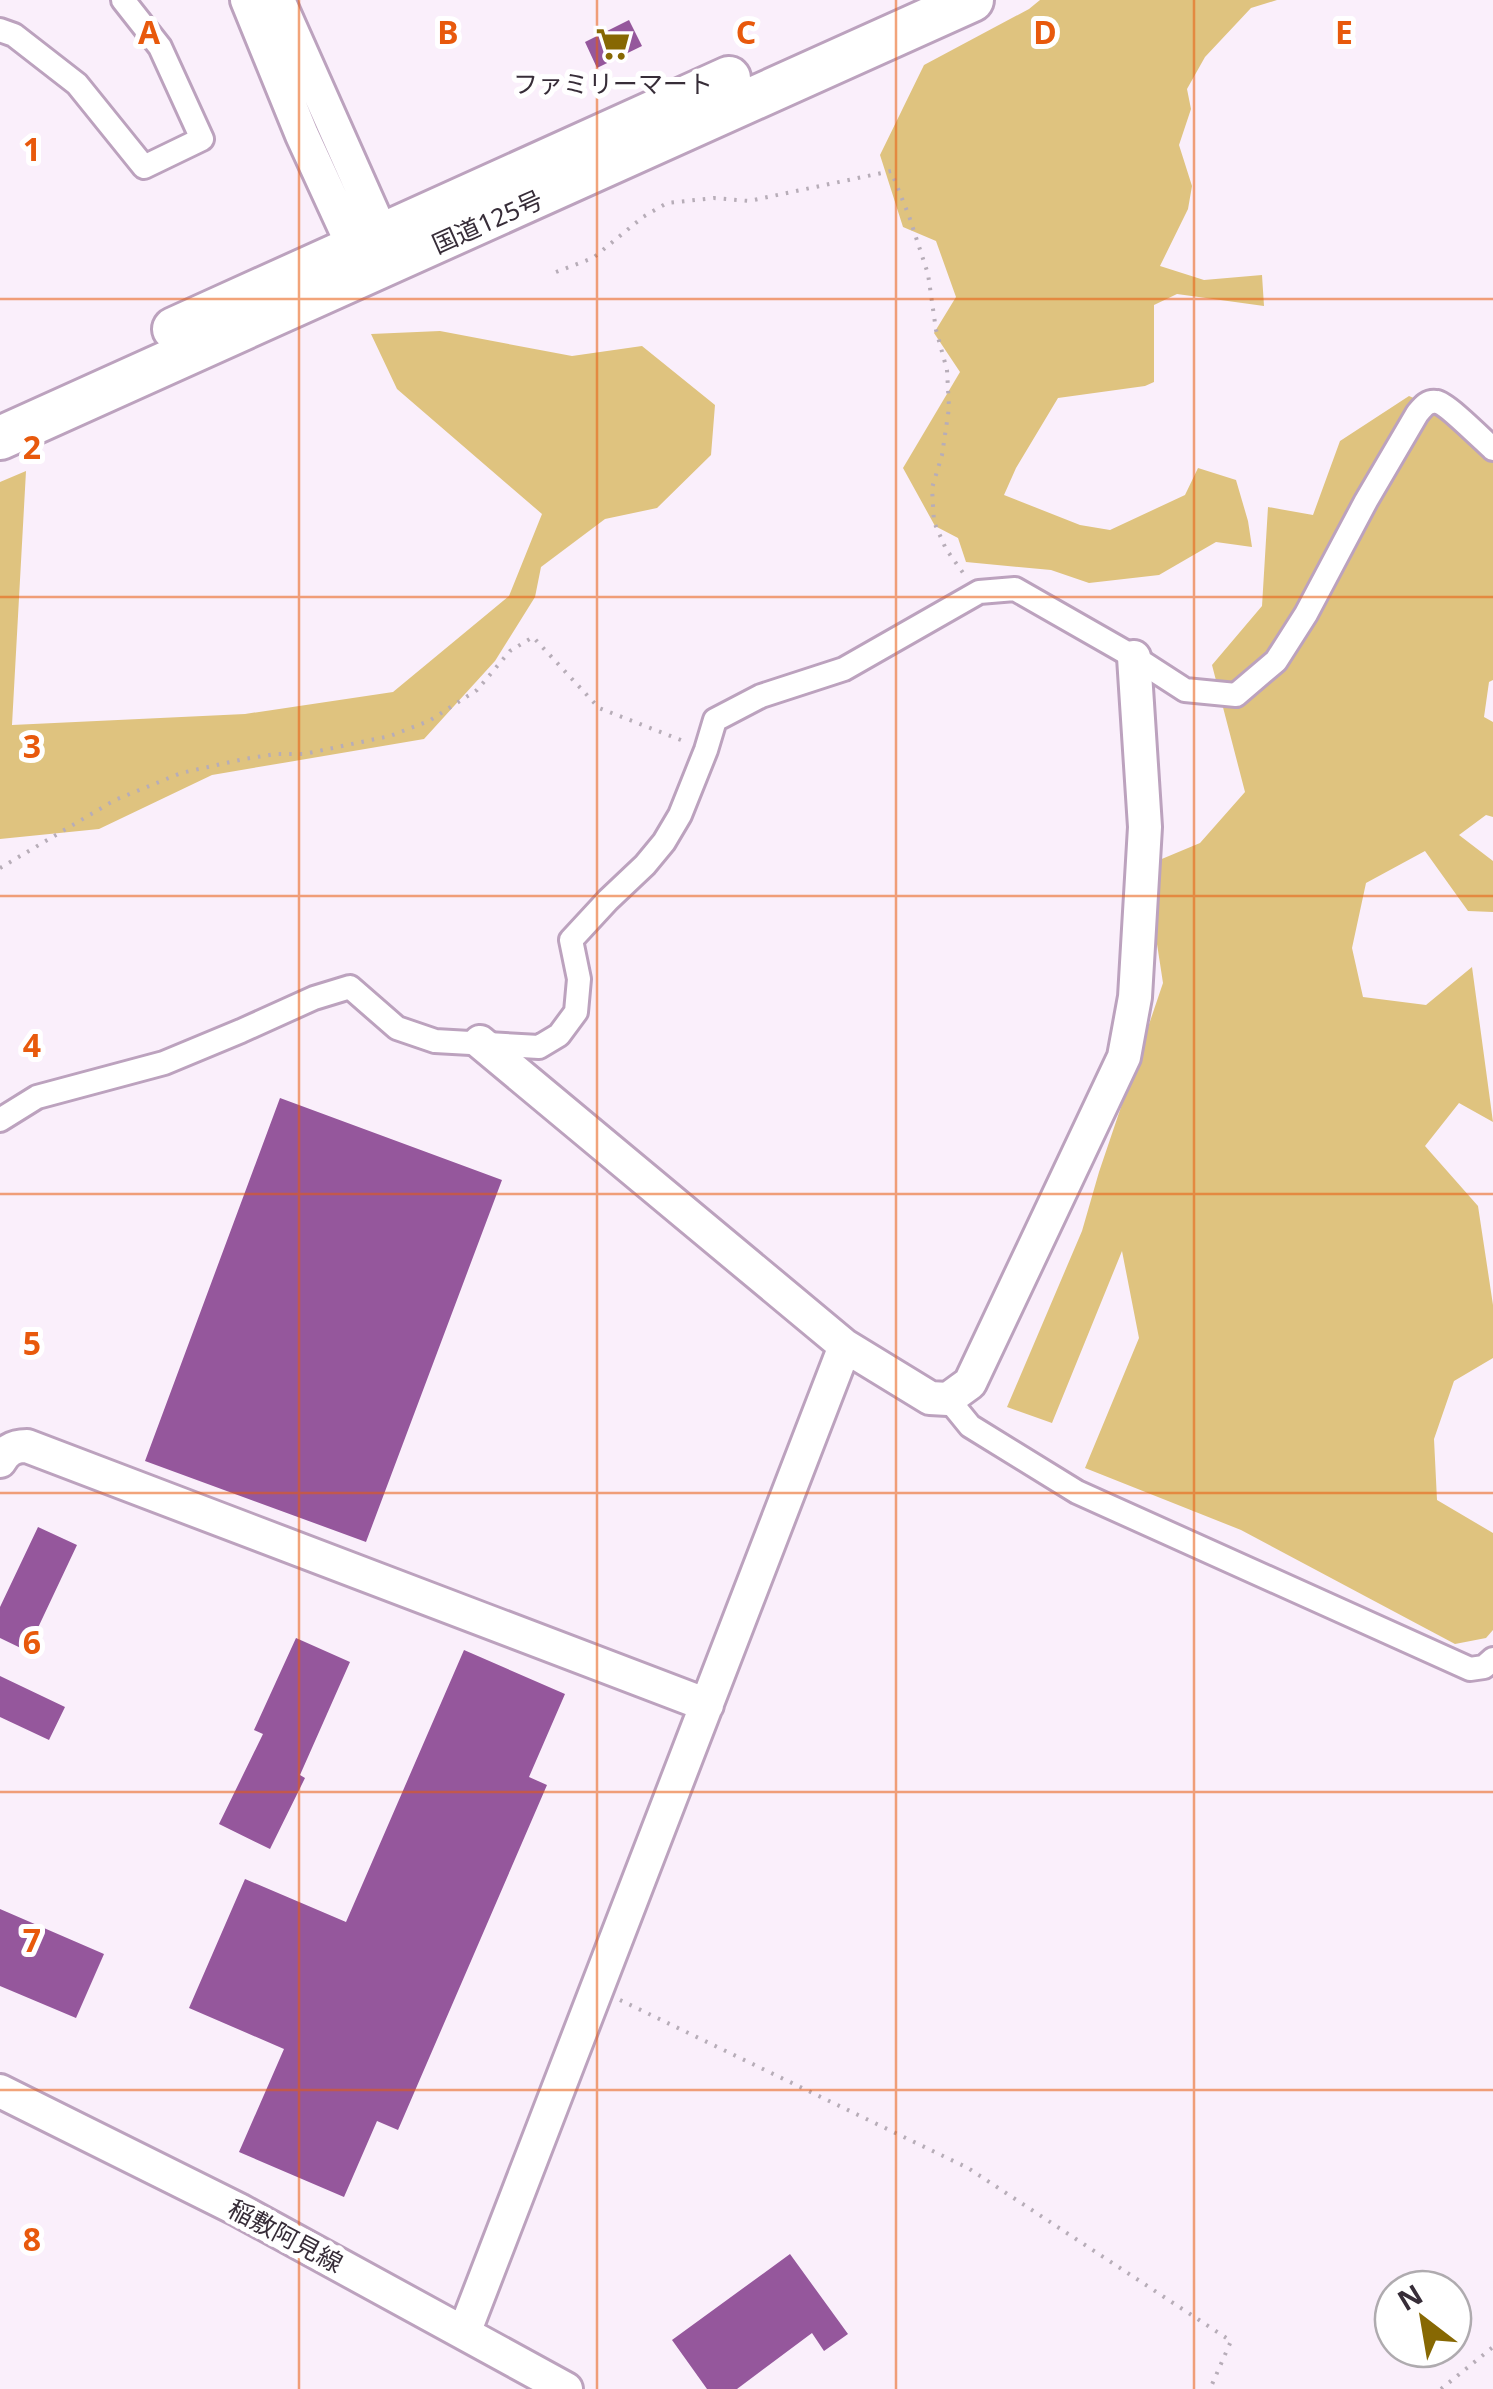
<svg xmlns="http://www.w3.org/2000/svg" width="1493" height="2389" viewBox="0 0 1493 2389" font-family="'Noto Sans','Noto Sans JP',sans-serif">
  <rect width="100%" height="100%" fill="#faeffb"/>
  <path fill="#dfc37f" d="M1040,0H1277L1251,8L1205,57L1187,89L1191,109L1179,145L1192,186L1188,209L1160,266L1204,280L1262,275L1264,306L1177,294L1154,305V382L1145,386L1058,398L1016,468L1004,495L1080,525L1110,530L1185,495L1198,468L1236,480L1248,521L1252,547L1216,542L1159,575L1089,583L1051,570L966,562L958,538L935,526L903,468L960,372L934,333L956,297L936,241L903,227L880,155L924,65L1029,9Z
    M440,331L572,356L642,346L715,405L711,455L657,508L605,519L541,567L535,597L495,661L424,739L212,775L99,829L0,839V482L26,471L12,725L245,714L393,692L509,596L542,514L397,389L371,334Z
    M1409,396L1488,430L1493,436V680L1489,682L1484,717L1493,722V817L1486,815L1459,835L1493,861V912L1468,911L1425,851L1366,883L1352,948L1363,997L1426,1005L1472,967L1493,1122L1459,1103L1425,1146L1478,1206L1493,1305V1358L1454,1381L1434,1439L1437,1500L1493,1533V1630L1486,1638L1455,1644L1241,1530L1085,1468L1139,1338L1122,1251L1052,1423L1007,1407L1082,1231L1099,1172L1163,983L1145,866L1200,843L1245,792L1212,665L1262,606L1268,507L1313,515L1340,441Z"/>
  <path fill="#95579c" d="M629,20L642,46L597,68L585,42Z
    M280,1098L502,1180L366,1542L145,1461Z
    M38,1527L77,1545L27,1651L0,1638V1607Z
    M296,1638L350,1662L300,1775L305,1778L270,1849L219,1824L263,1734L254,1730Z
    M464,1650L565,1694L529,1777L547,1785L398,2130L377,2121L344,2197L239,2152L284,2049L189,2008L245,1879L346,1922Z
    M0,1676L65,1707L49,1740L0,1717Z
    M0,1909L104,1954L76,2018L0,1986Z
    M790,2254L848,2334L824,2351L812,2333L737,2389H707L672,2340Z"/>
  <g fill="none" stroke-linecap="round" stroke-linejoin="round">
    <g stroke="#bca2be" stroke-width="28">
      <path id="street" d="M0,30L14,35L77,84L144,167L202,139L160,47L123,0
        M0,1120L37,1097L164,1063L241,1031L314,998L350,987L397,1028L435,1041L539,1047L559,1035L576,1012L579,979L571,940L608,900L645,865L664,842L680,815L706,750L715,720L761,696L844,669L979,592L1015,589L1134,657L1185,690L1236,695L1276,661L1306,614L1366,501L1417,414C1422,408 1427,400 1437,402C1446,403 1483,440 1493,449
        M948,1399L970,1426L1077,1492L1470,1669L1484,1667L1493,1659"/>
    </g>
    <g stroke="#bca2be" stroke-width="38">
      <path id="secondary" d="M247,0L302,135L353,246L369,261
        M278,0L382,234L379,258
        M480,1042L845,1346L930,1398L948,1399L970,1383L1124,1057L1135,997L1145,827L1134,657
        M0,1461C6,1450 14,1446 27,1446L707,1705
        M0,2091L239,2210L566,2389
        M464,2333L845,1346"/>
    </g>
    <g stroke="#bca2be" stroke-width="48">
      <path id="highway" d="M174,329L729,78
        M0,438L972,0"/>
    </g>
    <path stroke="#b7adb8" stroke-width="4" stroke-dasharray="2.5 8" stroke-linecap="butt" d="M556,272L593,258L643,217L667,203L714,198L749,201L891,171L909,216L928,274L936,330L947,370L949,408L942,455L932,488L934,522L946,549L966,577
      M0,868L115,800L181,773L244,759L276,754H304L390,736L429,721L477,690L510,651L533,637L599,708L686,742
      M620,2000L968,2168L1231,2341L1210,2389
      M1441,2389L1493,2347"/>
    <use href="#street" stroke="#fff" stroke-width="22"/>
    <use href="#secondary" stroke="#fff" stroke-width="32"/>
    <use href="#highway" stroke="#fff" stroke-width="42"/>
  </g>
  <path fill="none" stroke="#e8590c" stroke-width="2.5" stroke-opacity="0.55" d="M299,0V2389M597,0V2389M896,0V2389M1194,0V2389M0,299H1493M0,597H1493M0,896H1493M0,1194H1493M0,1493H1493M0,1792H1493M0,2090H1493"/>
  <defs>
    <g id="supermarket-bare" transform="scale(2.7)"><path d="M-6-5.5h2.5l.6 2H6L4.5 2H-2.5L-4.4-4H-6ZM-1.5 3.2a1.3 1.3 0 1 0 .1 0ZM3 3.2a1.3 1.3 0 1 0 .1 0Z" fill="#876803" stroke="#fff" stroke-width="2.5" paint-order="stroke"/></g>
  </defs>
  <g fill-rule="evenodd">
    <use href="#supermarket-bare" x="613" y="44"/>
  </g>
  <g text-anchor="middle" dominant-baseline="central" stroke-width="10" stroke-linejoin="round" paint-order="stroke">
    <g font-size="25" fill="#372d38" stroke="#fff">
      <text x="613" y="83">ファミリーマート</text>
    </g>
    <g font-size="25" fill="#372d38" stroke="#fff">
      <text transform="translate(487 221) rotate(-24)">国道125号</text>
      <text transform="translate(286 2235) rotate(28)">稲敷阿見線</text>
    </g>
  </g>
  <g font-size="32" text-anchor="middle" font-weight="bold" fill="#e8590c" stroke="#fff" stroke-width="10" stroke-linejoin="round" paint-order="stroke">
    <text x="149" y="44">A</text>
    <text x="448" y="44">B</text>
    <text x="746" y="44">C</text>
    <text x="1045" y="44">D</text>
    <text x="1344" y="44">E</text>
    <text x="32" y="161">1</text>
    <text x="32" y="459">2</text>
    <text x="32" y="758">3</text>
    <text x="32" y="1057">4</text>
    <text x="32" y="1355">5</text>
    <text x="32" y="1654">6</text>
    <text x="32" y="1952">7</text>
    <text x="32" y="2251">8</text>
  </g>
  <g transform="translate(1423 2319) rotate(329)"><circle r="48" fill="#ffffff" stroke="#afabaf" stroke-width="2.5"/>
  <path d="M0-8L18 38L0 25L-18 38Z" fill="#876803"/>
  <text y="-15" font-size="28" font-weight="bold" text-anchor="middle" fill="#372d38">N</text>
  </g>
</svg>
